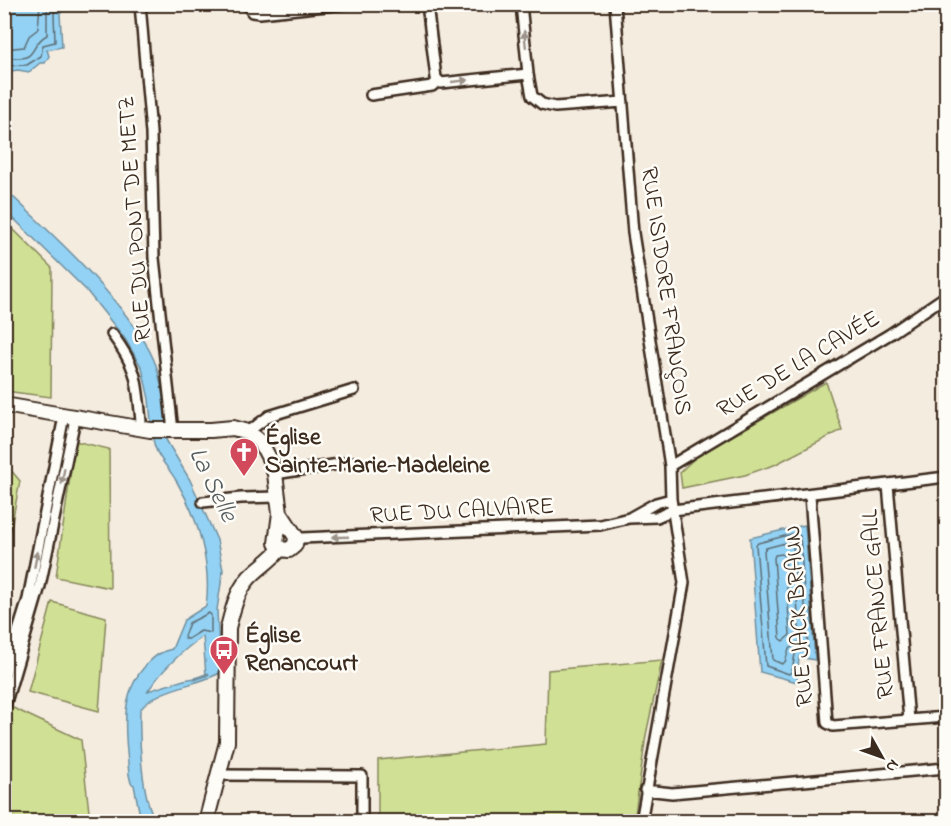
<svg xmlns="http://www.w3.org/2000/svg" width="951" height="826" viewBox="0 0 951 826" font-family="'Indie Flower',sans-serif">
  <rect width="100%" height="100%" fill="#f5ece0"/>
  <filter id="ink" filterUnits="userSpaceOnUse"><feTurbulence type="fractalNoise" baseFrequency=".0167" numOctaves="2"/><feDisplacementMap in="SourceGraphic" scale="12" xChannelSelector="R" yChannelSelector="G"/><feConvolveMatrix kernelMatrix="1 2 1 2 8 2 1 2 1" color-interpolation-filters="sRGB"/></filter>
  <g filter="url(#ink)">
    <path fill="#d0e195" stroke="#86865a" stroke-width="1.5" d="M5,221L52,268L51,397L5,391Z
      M826,382L842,430L774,465L745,475L682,488L680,472L696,457Z
      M75,441L109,449L110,588L56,577Z
      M5,463L20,481L5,559Z
      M52,602L106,617L99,711L28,692Z
      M662,660L646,735L634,821H378V760L546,744L548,670Z
      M9,706L81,740L90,821H23L5,815L4,723Z"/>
    <path fill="#93d2f4" stroke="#708f9e" stroke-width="1.5" fill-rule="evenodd" d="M4,5H62L63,10L60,14L62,47L47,50L49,56L45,63H40L29,72L18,70L5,72Z
      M5,189C45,228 86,264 121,309C135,327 149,345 157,368C162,385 164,404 167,422H151L149,399L142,368L125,339L86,290L5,210Z
      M153,437L165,438L190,480L217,540L223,570L217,610L220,673C196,686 158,687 140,710C139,738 141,798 156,821H141L134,785L131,783L129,775C126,735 117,694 148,663C156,655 162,651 172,649L184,620L206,606C212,564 198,518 177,482C168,466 154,455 153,437ZM203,636L206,676L184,680L148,691C162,670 182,651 203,636Z
      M805,525L815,660L799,657L797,682L760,672L750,538Z"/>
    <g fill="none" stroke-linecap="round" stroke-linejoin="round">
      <path stroke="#5e6d74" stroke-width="1.5" d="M4,49L24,47L29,36L38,29L40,4
        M4,58C11,57 20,59 26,57C35,54 34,41 47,35V12L49,4
        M4,66L27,65L41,56L43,45L55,42L54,14L57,4
        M796,533L800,536L808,648L806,651H799L795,654L792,671L789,674L766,666L756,545L758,543Z
        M789,542L793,545L800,641L789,649L785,662L782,664L773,660L764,551L766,548Z
        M782,554L785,556L790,635L783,641L780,638L774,558L775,555Z
        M209,613L211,615V633L201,631L188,639H185L184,636L189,623Z"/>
      <path stroke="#708f9e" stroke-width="3" d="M195,679L208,674"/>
      <g stroke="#3b2a1e" stroke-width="14">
        <path id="street" d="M140,4L151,133L154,258L173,431
          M247,4L252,12L260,13L344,4
          M427,4L436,78L441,83L528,74
          M521,4L528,74L532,96L542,104L555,107L623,102
          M615,4L633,233L670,466L671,499L684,583L641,822
          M371,95L432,86L438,81
          M112,334C138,369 137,380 141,422L139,429
          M248,432L269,416L354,390
          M670,466L890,334L946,296
          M275,474L352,462
          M888,485L909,720
          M810,495L827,723L833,726L946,717
          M203,502L241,498L278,497
          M631,517L656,503L671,499
          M297,541L302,538L600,525L629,518L657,517L673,510L946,477
          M4,676L28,599L64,416
          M4,709L40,586L75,419
          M219,775L362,776V822
          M645,790L672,793L946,768"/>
      </g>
      <g stroke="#3b2a1e" stroke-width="18">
        <path id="secondary" d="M4,405L150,430H211L233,428L248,432L261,443L270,460L275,474L280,513L276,543L280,549L289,550L295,545L296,537L280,513
          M206,822L227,742L228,628C233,608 238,586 255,572C264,564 273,558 280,549"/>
      </g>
      <use href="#street" stroke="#fdfcf7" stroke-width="9"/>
      <use href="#secondary" stroke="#fdfcf7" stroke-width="14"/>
    </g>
    <defs><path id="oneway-solid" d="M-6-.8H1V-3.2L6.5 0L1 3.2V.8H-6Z" transform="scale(1.5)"/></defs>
    <g fill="#9c938a">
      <use href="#oneway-solid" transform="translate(525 39) rotate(-96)"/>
      <use href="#oneway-solid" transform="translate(460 81) rotate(-6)"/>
      <use href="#oneway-solid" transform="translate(63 476) rotate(101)"/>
      <use href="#oneway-solid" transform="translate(340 537) rotate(178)"/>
      <use href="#oneway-solid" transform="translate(36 559) rotate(-79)"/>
    </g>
  </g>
  <defs>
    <g id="church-pin" transform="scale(1.5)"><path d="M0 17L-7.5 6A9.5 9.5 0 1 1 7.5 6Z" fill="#d1495b" stroke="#fdfcf7"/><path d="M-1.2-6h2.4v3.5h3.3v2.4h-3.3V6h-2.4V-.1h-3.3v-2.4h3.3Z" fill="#fff"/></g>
    <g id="bus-pin" transform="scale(1.5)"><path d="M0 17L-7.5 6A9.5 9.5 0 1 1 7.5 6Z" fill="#d1495b" stroke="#fdfcf7"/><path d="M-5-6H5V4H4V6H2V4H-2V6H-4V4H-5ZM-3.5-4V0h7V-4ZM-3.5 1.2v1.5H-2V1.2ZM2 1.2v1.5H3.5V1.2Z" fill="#fff"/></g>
  </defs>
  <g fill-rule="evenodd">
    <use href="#church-pin" x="244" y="452"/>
    <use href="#bus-pin" x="224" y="650"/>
  </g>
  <g text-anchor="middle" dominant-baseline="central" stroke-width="5" stroke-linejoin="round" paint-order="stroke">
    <g font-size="24" fill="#3b2a1e" stroke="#fdfcf7">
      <text transform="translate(136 219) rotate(-94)">RUE DU PONT DE METZ</text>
      <text transform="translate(665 291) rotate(82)">RUE ISIDORE FRANÇOIS</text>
      <text transform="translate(799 365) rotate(-31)">RUE DE LA CAVÉE</text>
      <text transform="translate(462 512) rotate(-3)">RUE DU CALVAIRE</text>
      <text transform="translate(879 604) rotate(-95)">RUE FRANCE GALL</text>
      <text transform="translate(800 616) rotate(-94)">RUE JACK BRAUN</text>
    </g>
    <g font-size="24" font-weight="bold" fill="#3b2a1e" stroke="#fdfcf7" text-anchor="start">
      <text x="265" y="438">Église<tspan x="265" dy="28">Sainte-Marie-Madeleine</tspan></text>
      <text x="245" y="636">Église<tspan x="245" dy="28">Renancourt</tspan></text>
    </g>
    <g font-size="26" font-style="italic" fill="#555c5e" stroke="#fdfcf7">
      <text transform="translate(212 485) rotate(64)">La Selle</text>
    </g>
  </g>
  <rect width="951" height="826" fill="none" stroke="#fdfcf7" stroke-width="24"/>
  <rect x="12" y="12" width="927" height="802" fill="none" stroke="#3b2a1e" stroke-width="2" filter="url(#ink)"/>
  <g transform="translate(882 757) rotate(130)" stroke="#fdfcf7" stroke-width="4.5" paint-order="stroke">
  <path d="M0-4.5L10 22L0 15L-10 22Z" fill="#3b2a1e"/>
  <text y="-9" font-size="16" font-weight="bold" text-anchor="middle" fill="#3b2a1e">N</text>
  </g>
</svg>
